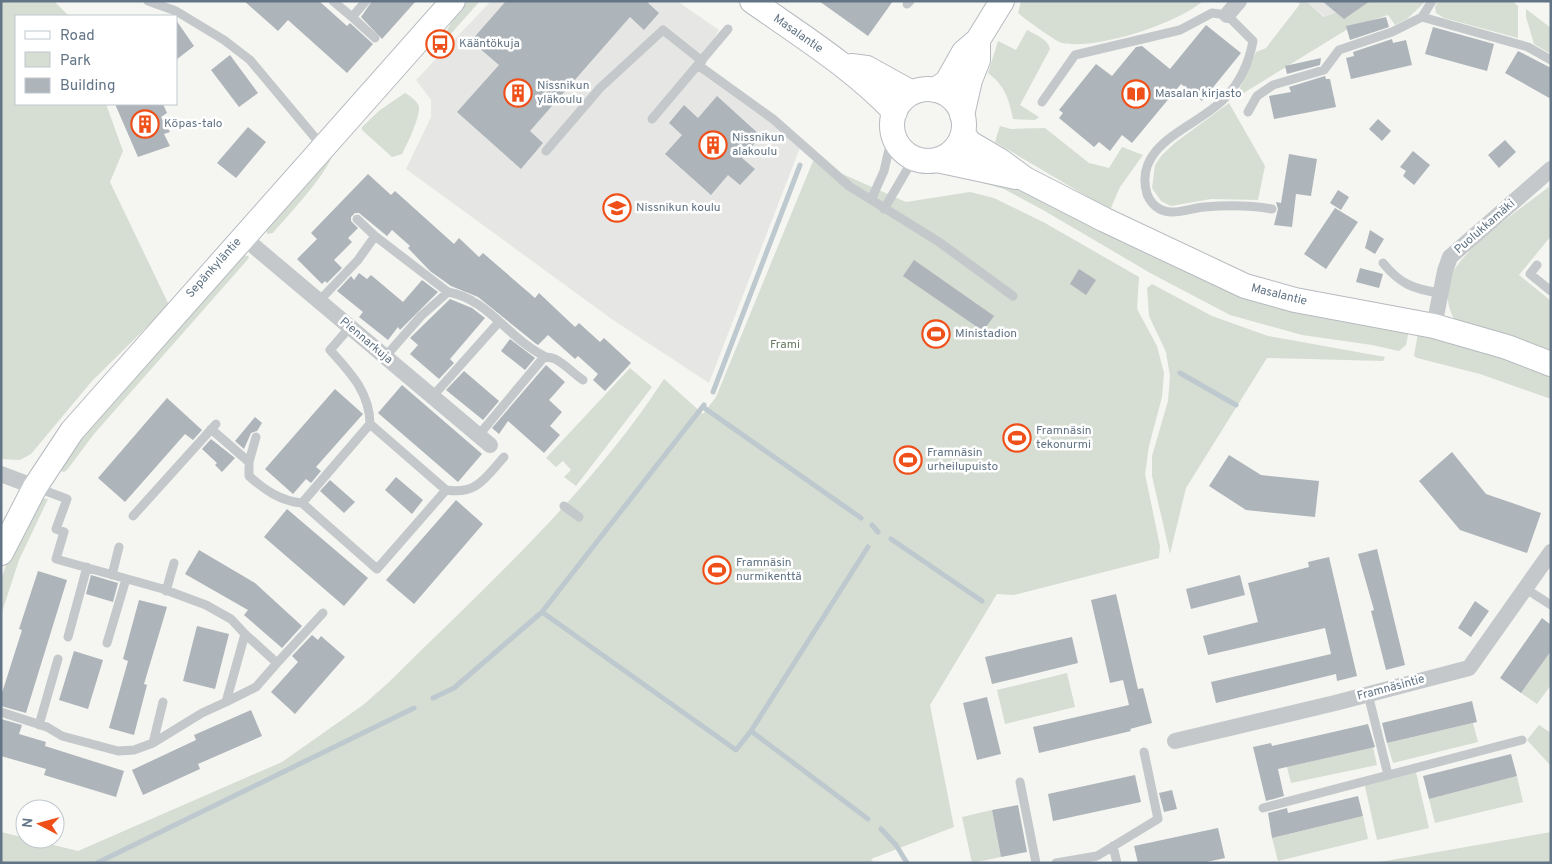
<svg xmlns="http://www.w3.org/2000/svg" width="1552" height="864" viewBox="0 0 1552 864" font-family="Overpass,sans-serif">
  <rect width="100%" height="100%" fill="#f5f6f1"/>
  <path fill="#e6e7e5" d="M491,1H677L719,30L698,65L801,145L709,383L613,320L406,169L431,117V100L416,80Z
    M1306,1H1386L1341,30Z"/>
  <path fill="#d6ddd2" d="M1,1H54L69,16H16V104H106L123,151L110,182L169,305L92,381L31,454L20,460L1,459Z
    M468,1H480L449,36L446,32L458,10Z
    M1021,1H1203C1177,24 1096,50 1062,43C1055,41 1025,19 1018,13Z
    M1297,1H1306L1324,17L1370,1H1426L1407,19L1395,25L1388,15L1351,27L1242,94L1239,90L1256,52L1266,48L1300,4Z
    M1438,1H1512L1518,6V38L1444,18L1436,13L1435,7Z
    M1526,9L1551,28V54L1534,44L1526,17Z
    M1027,30C1036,35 1048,39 1050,49L1020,105L1039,117L1035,120L1013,119C1009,99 1005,86 988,73L998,41L1016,50Z
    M405,93C410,96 418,101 419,107C420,117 407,145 402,154L392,157L362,130V127L380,110Z
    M1229,103L1265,166L1258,200L1211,199L1171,206L1161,201L1152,188L1155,165L1162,155L1176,142Z
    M1000,126L1011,129L1045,128L1089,163L1109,168L1122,147L1143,155L1120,187L1110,210L995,142Z
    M334,148C335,166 286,218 273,233L267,234L266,226Z
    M813,161L906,202L970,192L994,198L1045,223L1139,277L1137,309L1157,346L1164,373L1162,397L1149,446L1145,474L1160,546L1159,558L1014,595L997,594L930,705L954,827L871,859L874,863H1V832L78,851L282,762L363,705L388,683C485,587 589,494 664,379L703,414L716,397Z
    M978,175L1050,202L1202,277L1409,330L1406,345L1399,351L1372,345L1302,335L1230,315L1152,274L1043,210L1004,189L976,181Z
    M1549,187L1551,236L1519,275L1551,301V353L1455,320C1446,307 1445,286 1453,272C1465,248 1526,204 1549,187Z
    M241,255L248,256L249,258L94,434L67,470L64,472L58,470L87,425Z
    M1152,284L1212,316L1268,336L1385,357L1383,361L1267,358L1186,488L1170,554L1152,476V456L1168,401L1170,376L1166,352L1149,316L1147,288Z
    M1418,333L1483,349L1551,375V399L1480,374L1417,358L1414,356Z
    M630,368L652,387L576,486L564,477L571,470L563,461L556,467L546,458Z
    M40,498L48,499L19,560L1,615V580L9,556Z
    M1551,651V685L1537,704L1521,693Z
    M1067,673L1075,707L1005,724L997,690Z
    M1473,723L1478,742L1393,763L1387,743Z
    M1539,725L1551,733V766L1527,740Z
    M1373,747L1377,765L1291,783L1287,767Z
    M1415,768L1429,828L1377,840L1364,782Z
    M1517,776L1523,802L1435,823L1429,799Z
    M992,810L1001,857L972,863L962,817Z
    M1363,816L1368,839L1278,861L1272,838Z
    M1551,832V863H1374Z"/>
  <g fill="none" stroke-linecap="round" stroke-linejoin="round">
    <path stroke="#bdc9ce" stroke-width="5" d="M1180,373L1236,405
      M713,392L800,165
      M704,405L542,612L736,750L751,731L868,819
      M703,407L861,518
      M872,525L878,532
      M891,539L982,601
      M433,698L454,688L542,612
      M751,731L868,547
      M881,829L896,845L907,863
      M97,863L414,708"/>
  </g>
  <path fill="#adb4ba" d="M244,1H319L347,26L350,23L373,44L347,73L288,20L278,31Z
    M372,1H416L382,39L361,17Z
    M506,1H646L659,13L644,30L630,17L530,131L543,143L521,169L457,112L499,65L471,41Z
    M819,1H893L868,36Z
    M1322,1H1370L1344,19Z
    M1386,17L1389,27L1350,40L1346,26Z
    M176,20L194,46L176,60Z
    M1206,25L1241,53L1202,101L1181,84L1132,143L1122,135L1110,151L1099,142L1094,147L1059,118L1063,113L1059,110L1096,64L1112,76L1136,47L1142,46L1170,69Z
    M1433,27L1494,44L1487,71L1425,54Z
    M1392,39L1393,43L1406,40L1412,65L1351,79L1346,58L1354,56L1353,52Z
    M1518,51L1551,68V99L1505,73Z
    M230,55L258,93L239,107L211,70Z
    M1321,58L1320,65L1287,74L1285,66Z
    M1325,76L1326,79H1330L1336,107L1274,119L1269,96L1291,92L1289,87Z
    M717,96L761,136L742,158L755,169L740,185L728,175L711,195L665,154L682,135L669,123L684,105L698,118Z
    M115,104H163L167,113L161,117L170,132L164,134L170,146L138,157Z
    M1378,119L1391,131L1382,141L1369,129Z
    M248,127L266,142L236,178L217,163Z
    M1505,140L1516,152L1499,168L1488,155Z
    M1413,151L1430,165L1414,185L1403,176L1406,171L1400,167Z
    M1289,154L1317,159L1311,196L1296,194L1292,227L1274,225L1278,209L1276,202L1281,203Z
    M368,174L391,195L395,191L454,244L459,238L479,257L483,253L535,298L539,293L575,327L579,323L600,342L604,338L631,363L605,391L593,380L598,374L578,356L575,359L548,335L538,345L535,343L478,297L451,286L430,271L408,248L410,246L392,230L387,236L359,213H355L351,217V221L358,228L348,238L352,242L334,260L342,268L327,283L325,281L322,284L297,259L317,239L311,233Z
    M1338,190L1349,197L1341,210L1330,203Z
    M1335,208L1358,222L1326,269L1304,254Z
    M1370,230L1384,239L1375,254L1365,248Z
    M914,260L994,316L983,331L903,276Z
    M1360,268L1383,274L1379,288L1356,282Z
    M1079,269L1096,280L1086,295L1070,284Z
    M359,273L367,279L371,275L403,302L422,280L438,292L400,330L398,327L388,340L359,317L363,312L337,291L351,276L354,280Z
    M450,299L472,308L485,318L450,359L454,363L439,379L410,354L418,345L410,338Z
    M510,339L535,358L525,370L501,351Z
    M546,365L565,382L549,400L562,412L550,426L560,435L544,453L508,421L499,434L492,428Z
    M464,371L499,401L483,420L446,390Z
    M402,385L482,454L458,482L378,413Z
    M335,389L363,414L316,467L321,471L311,483L306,479L293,494L265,469Z
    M167,398L202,430L193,440L185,434L125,502L98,478Z
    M255,417L262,423L257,431L251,433L244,449L235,441Z
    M211,439L235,458L222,472L215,465L217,463L202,449Z
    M1452,452L1486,494L1541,513L1527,553L1460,530L1419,481Z
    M1229,455L1261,475L1319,481L1315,517L1246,510L1209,486Z
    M396,477L423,500L412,514L385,490Z
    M330,480L355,502L344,513L320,491Z
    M456,500L483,524L414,604L386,580Z
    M287,509L368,578L344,606L264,537Z
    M1377,549L1405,665L1386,670L1371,611L1374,610L1358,554Z
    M199,550L255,583L302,626L282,648L244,615L248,610L185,574Z
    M1329,557L1357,676L1337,681L1336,674L1216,703L1211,682L1331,654L1325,628L1208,655L1203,636L1258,622L1248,583L1309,567L1308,562Z
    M38,571L67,580L26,713L1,706V696L22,630L19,629Z
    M91,575L118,583L113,602L86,594Z
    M1240,575L1245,595L1191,609L1186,589Z
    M1116,594L1138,689L1143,688L1152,723L1130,729L1131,731L1039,753L1033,727L1129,705L1123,680L1110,683L1091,600Z
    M139,600L167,607L144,684L147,685L134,735L109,728L128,661L123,659Z
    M1475,601L1489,611L1471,637L1458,628Z
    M1542,618L1551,625V651L1521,693L1500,678Z
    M197,626L229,634L215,689L183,681Z
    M312,635L318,640L321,636L345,657L295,714L271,692L298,662L292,656Z
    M1072,637L1078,663L992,684L985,657Z
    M74,651L103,660L88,709L59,700Z
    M987,697L1001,754L977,760L963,703Z
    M1472,701L1477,722L1387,743L1382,723Z
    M251,710L262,736L198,764L200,769L143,795L132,770L196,740L194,735Z
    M1,719L22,725L19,734L46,742L45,746L124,771L116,797L44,775L46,769L1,756Z
    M1368,724L1375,747L1278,769L1284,796L1266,801L1253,747L1271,743L1272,746Z
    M1511,754L1517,776L1429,799L1423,776Z
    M1135,775L1141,802L1053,821L1048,794Z
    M1172,790L1177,809L1164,812L1159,793Z
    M1358,796L1363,816L1272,838L1268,813L1287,808L1288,813Z
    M1018,805L1027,852L1001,857L992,810Z
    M1218,828L1225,858L1202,863H1138L1134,846Z"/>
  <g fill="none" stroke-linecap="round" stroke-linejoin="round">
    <g stroke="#b6bbc0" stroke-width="26">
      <path id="secondary" d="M752,1C802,36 853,68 895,112
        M851,66L867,68L912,93
        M892 125a36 36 0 1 1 72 0a36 36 0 1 1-72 0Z
        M935,90L947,82L964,52L978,40L1002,1
        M962,115L970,80L978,60V40
        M963,134L970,143L999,160L1025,179L1105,220L1245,286L1295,300L1434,326L1507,347L1551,364
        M937,160L1016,177
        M1,553L35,487L72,431L453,1"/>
    </g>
    <path stroke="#c4c8cb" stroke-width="9" d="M148,1L176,11L224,40L250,60L322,146
      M333,1L352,17
      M366,1L352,17L375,38
      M907,4L910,1
      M1422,17L1432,1
      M698,65L773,119L849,186L939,242L1013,296
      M1042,102L1075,55L1180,30L1212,13L1227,15L1253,41C1249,63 1241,81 1225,98C1198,127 1132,143 1147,194C1151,204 1159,211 1170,212C1181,213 1193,208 1204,207C1227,205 1249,205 1272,209
      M1248,112L1257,96L1273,85L1324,70L1339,50L1392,32L1422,17L1528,47L1551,60
      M652,119L728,29
      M546,151L600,88L663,30L702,61
      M871,200L884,171L893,132
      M884,209L908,168L919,160
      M375,236L448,292
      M1383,263C1400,284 1413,289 1440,293
      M1537,265L1530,274L1551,291
      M319,301L358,260L375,236L357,219
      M350,327L330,350C350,372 370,393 370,424L446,490L377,569L302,503L370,424
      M385,357L421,316L448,292C488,299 508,338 544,356C547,358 551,357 555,359C565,364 574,374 583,380
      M432,397L498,323
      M211,429L249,462
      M478,436L544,357
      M256,437L249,462V476C265,490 280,501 302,503
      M446,490C477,495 485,478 504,457
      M564,506L579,517
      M133,516L216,424
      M112,575L119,547
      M1526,589L1551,605
      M166,591L174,563
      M68,637L87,567
      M107,643L126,579
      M277,663L323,613
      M1368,694L1388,775
      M226,702L256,687L277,663L245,634
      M1,712L47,727L62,736L118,751L134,750L153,743L202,713L226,702L245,634L231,619L206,605L163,589L56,559L64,532L56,529L67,499L35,487
      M39,725L58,659
      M153,743L163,702
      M1020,782L1036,863
      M1263,808L1522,740
      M1113,846L1117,863
      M1056,863L1097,856L1158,819L1144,752"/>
    <path stroke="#c4c8cb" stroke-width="16" d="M1227,15L1239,1
      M243,237L490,445
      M1434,326L1445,271L1450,257L1551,169
      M1,474L35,487
      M1175,741L1335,703L1469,668L1551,552"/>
    <use href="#secondary" stroke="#fff" stroke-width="24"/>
  </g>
  <defs>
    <g id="bus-ring" transform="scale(1.4375)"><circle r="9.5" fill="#fff" stroke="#ef4f18" stroke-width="1.5"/><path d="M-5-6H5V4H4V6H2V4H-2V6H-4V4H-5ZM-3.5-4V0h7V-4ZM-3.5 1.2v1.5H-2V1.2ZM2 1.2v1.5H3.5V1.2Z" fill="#ef4f18"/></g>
    <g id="building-ring" transform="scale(1.4375)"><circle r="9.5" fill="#fff" stroke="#ef4f18" stroke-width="1.5"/><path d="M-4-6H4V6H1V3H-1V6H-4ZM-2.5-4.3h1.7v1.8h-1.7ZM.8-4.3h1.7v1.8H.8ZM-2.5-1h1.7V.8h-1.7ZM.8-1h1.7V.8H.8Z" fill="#ef4f18"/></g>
    <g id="library-ring" transform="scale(1.4375)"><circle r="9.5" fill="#fff" stroke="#ef4f18" stroke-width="1.5"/><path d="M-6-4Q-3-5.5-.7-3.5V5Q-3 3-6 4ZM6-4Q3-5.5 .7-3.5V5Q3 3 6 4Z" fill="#ef4f18"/></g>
    <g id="school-ring" transform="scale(1.4375)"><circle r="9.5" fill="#fff" stroke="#ef4f18" stroke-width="1.5"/><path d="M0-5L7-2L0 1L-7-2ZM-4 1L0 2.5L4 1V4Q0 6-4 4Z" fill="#ef4f18"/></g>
    <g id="stadium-ring" transform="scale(1.4375)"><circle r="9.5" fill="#fff" stroke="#ef4f18" stroke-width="1.5"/><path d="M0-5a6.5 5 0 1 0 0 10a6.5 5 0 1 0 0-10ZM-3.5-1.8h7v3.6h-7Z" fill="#ef4f18"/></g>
  </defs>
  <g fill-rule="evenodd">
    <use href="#bus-ring" x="440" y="44"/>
    <use href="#building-ring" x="518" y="93"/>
    <use href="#library-ring" x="1136" y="94"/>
    <use href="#building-ring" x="145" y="124"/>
    <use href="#building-ring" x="713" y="145"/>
    <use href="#school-ring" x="617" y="208"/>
    <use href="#stadium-ring" x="936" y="334"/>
    <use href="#stadium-ring" x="1017" y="438"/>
    <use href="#stadium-ring" x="908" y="460"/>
    <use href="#stadium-ring" x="717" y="570"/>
  </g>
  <g text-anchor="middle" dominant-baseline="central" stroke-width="5" stroke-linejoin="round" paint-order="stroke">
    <g font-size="12" fill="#627485" stroke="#fff">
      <text transform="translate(798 34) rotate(35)">Masalantie</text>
      <text transform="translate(1485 227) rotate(-41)">Puolukkamäki</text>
      <text transform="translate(214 268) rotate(-48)">Sepänkyläntie</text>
      <text transform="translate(1279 295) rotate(14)">Masalantie</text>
      <text transform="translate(366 341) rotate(40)">Piennarkuja</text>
      <text transform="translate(1391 688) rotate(-15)">Framnäsintie</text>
    </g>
    <g font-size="12" fill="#627485" stroke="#fff" text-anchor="start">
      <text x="459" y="44">Kääntökuja</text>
      <text x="537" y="86">Nissnikun<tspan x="537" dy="14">yläkoulu</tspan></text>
      <text x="1155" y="94">Masalan kirjasto</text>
      <text x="164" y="124">Köpas-talo</text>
      <text x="732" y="138">Nissnikun<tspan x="732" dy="14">alakoulu</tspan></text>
      <text x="636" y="208">Nissnikun koulu</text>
      <text x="955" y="334">Ministadion</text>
      <text x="1036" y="431">Framnäsin<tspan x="1036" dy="14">tekonurmi</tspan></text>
      <text x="927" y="453">Framnäsin<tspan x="927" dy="14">urheilupuisto</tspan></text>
      <text x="736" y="563">Framnäsin<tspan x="736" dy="14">nurmikenttä</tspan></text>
    </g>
    <g font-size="12" fill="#667b61" stroke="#fff">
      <text x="785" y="345">Frami</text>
    </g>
  </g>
  <rect width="1552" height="864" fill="none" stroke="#627485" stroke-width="5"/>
  <rect x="15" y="15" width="162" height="90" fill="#ffffff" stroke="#c0c7ce"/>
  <rect x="25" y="31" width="25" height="8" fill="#ffffff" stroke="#c0c7ce"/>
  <text x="60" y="40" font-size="15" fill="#627485">Road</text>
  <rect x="25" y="52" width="25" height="15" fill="#d6ddd2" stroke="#c0c7ce"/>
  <text x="60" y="65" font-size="15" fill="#627485">Park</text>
  <rect x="25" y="78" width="25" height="15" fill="#adb4ba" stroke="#c0c7ce"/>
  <text x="60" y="90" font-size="15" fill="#627485">Building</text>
  <g transform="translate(40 824) rotate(276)"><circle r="24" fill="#ffffff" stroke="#c0c7ce"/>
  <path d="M0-4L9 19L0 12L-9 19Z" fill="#ef4f18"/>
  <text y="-8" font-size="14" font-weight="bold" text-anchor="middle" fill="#627485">N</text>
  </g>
</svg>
